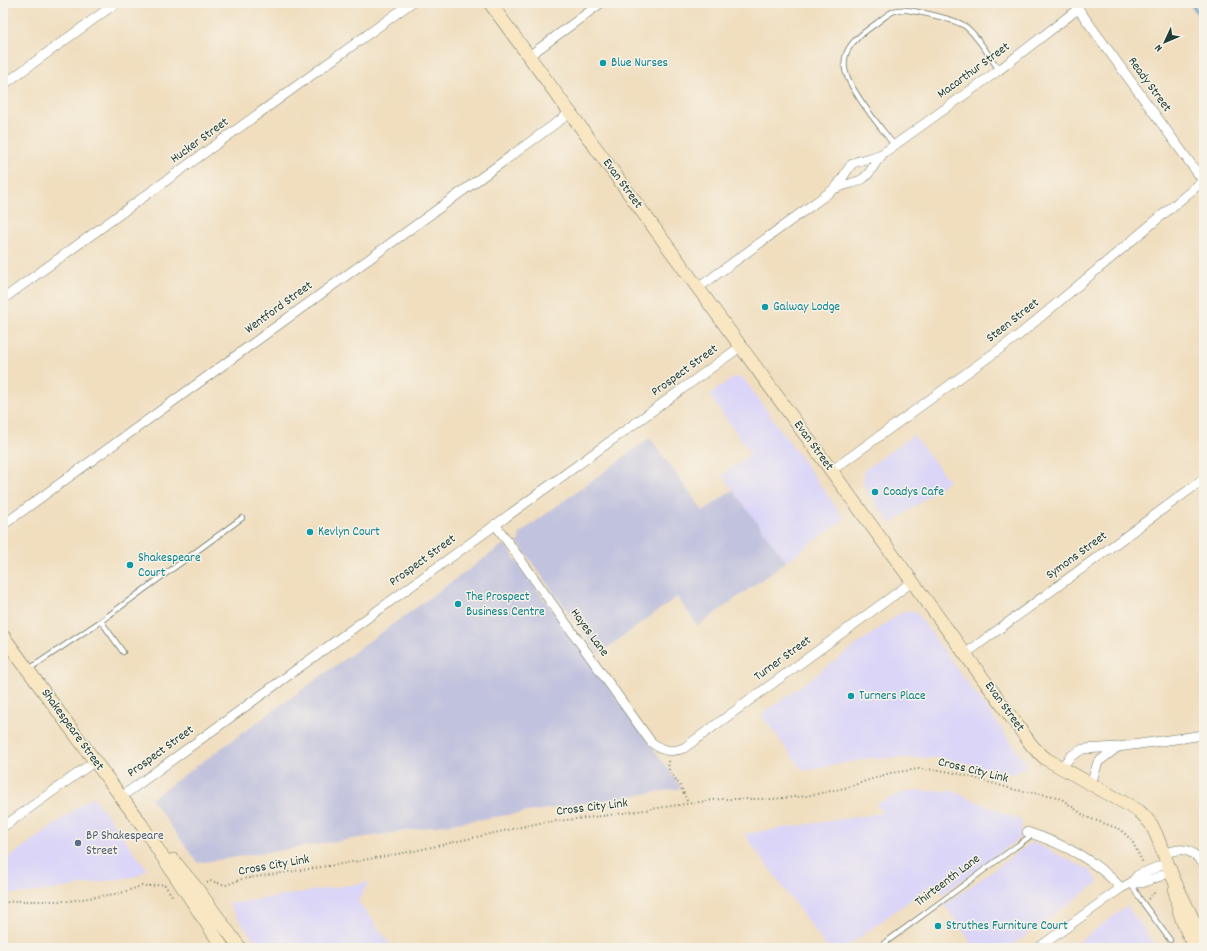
<svg xmlns="http://www.w3.org/2000/svg" width="1207" height="951" viewBox="0 0 1207 951" font-family="Dekko,sans-serif">
  <rect width="100%" height="100%" fill="#f7f3e8"/>
  <filter id="ink" filterUnits="userSpaceOnUse"><feTurbulence type="fractalNoise" baseFrequency=".025" numOctaves="2"/><feDisplacementMap in="SourceGraphic" scale="8" xChannelSelector="R" yChannelSelector="G"/><feConvolveMatrix kernelMatrix="1 2 1 2 8 2 1 2 1" color-interpolation-filters="sRGB"/></filter>
  <filter id="wash" filterUnits="userSpaceOnUse"><feTurbulence type="fractalNoise" baseFrequency=".012" numOctaves="4" result="noise"/><feDisplacementMap in="SourceGraphic" scale="16" xChannelSelector="R" yChannelSelector="G"/><feGaussianBlur stdDeviation="0.9" result="paint"/><feColorMatrix in="noise" values="0 0 0 0 0 0 0 0 0 0 0 0 0 0 0 0 0 1.4 0 .05"/><feComposite in="paint" operator="in"/></filter>
  <g filter="url(#wash)">
    <rect width="100%" height="100%" fill="#f0debf"/>
    <path fill="#dbd6f7" d="M734,377L744,379L845,519L786,562L722,475L751,454L709,395Z
      M914,435L949,481L891,524L863,485L864,470Z
      M903,611H915L1028,765L1014,774L942,758H872L803,771L761,715Z
      M907,791H952L1022,821L1020,838L943,894L934,883L845,948H827L744,834L882,813L876,804Z
      M93,796L147,869L138,876L45,891L3,895V862Z
      M1032,842L1090,870L1099,882L1009,948H975L944,905Z
      M369,882L358,901L393,948H260L228,904Z
      M1127,906L1158,948H1070L1100,926Z"/>
    <path fill="#c1c2dd" d="M650,438L703,511L733,490L786,562L698,626L677,597L599,654L518,543L520,533Z
      M504,544L682,788L198,863L151,799Z"/>
    <g fill="none" stroke-linecap="round" stroke-linejoin="round">
      <path stroke="#55a5cf" stroke-width="3.5" d="M1191,3L1198,13L1204,26"/>
    </g>
  </g>
  <g filter="url(#ink)">
    <g fill="none" stroke-linecap="round" stroke-linejoin="round">
      <g stroke="#687565" stroke-width="6">
        <path id="lane" d="M894,145C882,129 848,88 845,69C841,46 862,34 878,22C884,18 890,11 898,10C908,8 953,19 963,25C974,30 991,59 999,70
          M101,621L123,652
          M29,669L101,621L242,518
          M1131,883L1140,899L1170,940
          M878,948L1033,834"/>
      </g>
      <g stroke="#687565" stroke-width="10">
        <path id="street" d="M1074,3L1204,182
          M529,56L601,3
          M3,85L116,3
          M837,188C845,184 858,183 864,178C872,172 875,161 882,155
          M698,288L834,189C842,182 846,170 852,164C862,158 875,159 885,152L999,70L1078,9
          M3,299L411,3
          M831,471L1019,335L1203,181
          M495,524L651,742C662,751 671,753 684,748L912,582
          M3,525L570,113
          M965,654L1204,479
          M1061,768L1071,756L1083,749L1118,747L1204,735
          M1091,784L1098,762L1118,747
          M121,797L740,347
          M3,827L95,761
          M1027,832C1061,843 1097,861 1121,888
          M1164,854C1183,846 1191,849 1204,864
          M1131,883H1142L1171,872
          M1038,948L1121,888L1131,883L1138,875L1167,863"/>
      </g>
      <g stroke="#687565" stroke-width="14">
        <path id="secondary" d="M490,3L1033,747L1046,759L1139,811L1145,817L1151,824L1156,834L1174,880L1196,926L1204,935
          M3,636L141,824L223,948
          M173,860L198,890L240,948
          M1175,890C1178,912 1184,930 1197,948"/>
      </g>
      <path stroke="#687565" stroke-width="2" stroke-dasharray="1 3" stroke-linecap="butt" d="M668,761L669,770L681,787L688,803
        M207,883L210,881L226,885L242,879L341,864L414,851L539,823L603,816L720,799H773L806,796L845,788L890,773L919,769L939,770L960,774L1016,790L1054,796L1063,800L1086,817L1117,828L1122,831L1132,841L1143,863
        M1148,899L1154,894L1153,890
        M3,903L15,901H69L121,893L141,886H152L164,884L173,897"/>
      <use href="#lane" stroke="#fff" stroke-width="4.5"/>
      <use href="#street" stroke="#fff" stroke-width="9"/>
      <use href="#secondary" stroke="#f9e7c3" stroke-width="13"/>
    </g>
  </g>
  <g fill="#0f9aa8" stroke="#f7f3e8" stroke-width="1.5">
    <circle cx="603" cy="63" r="4"/>
    <circle cx="765" cy="307" r="4"/>
    <circle cx="875" cy="492" r="4"/>
    <circle cx="310" cy="532" r="4"/>
    <circle cx="130" cy="565" r="4"/>
    <circle cx="458" cy="604" r="4"/>
    <circle cx="851" cy="696" r="4"/>
    <circle cx="938" cy="926" r="4"/>
  </g>
  <circle fill="#5c6f8a" stroke="#f7f3e8" stroke-width="1.5" cx="78" cy="843" r="4"/>
  <g text-anchor="middle" dominant-baseline="central" stroke-width="3" stroke-linejoin="round" paint-order="stroke">
    <g font-size="13" fill="#0d838f" stroke="#f7f3e8" text-anchor="start">
      <text x="611" y="63">Blue Nurses</text>
      <text x="773" y="307">Galway Lodge</text>
      <text x="883" y="492">Coadys Cafe</text>
      <text x="318" y="532">Kevlyn Court</text>
      <text x="138" y="558">Shakespeare<tspan x="138" dy="15">Court</tspan></text>
      <text x="466" y="597">The Prospect<tspan x="466" dy="15">Business Centre</tspan></text>
      <text x="859" y="696">Turners Place</text>
      <text x="946" y="926">Struthes Furniture Court</text>
    </g>
    <g font-size="13" fill="#1f3d34" stroke="#f7f3e8">
      <text transform="translate(974 71) rotate(-36)">Macarthur Street</text>
      <text transform="translate(1149 85) rotate(54)">Ready Street</text>
      <text transform="translate(200 141) rotate(-36)">Hucker Street</text>
      <text transform="translate(622 184) rotate(54)">Evan Street</text>
      <text transform="translate(279 308) rotate(-36)">Wentford Street</text>
      <text transform="translate(1013 321) rotate(-38)">Steen Street</text>
      <text transform="translate(685 371) rotate(-36)">Prospect Street</text>
      <text transform="translate(813 446) rotate(54)">Evan Street</text>
      <text transform="translate(1077 556) rotate(-36)">Symons Street</text>
      <text transform="translate(423 561) rotate(-36)">Prospect Street</text>
      <text transform="translate(589 633) rotate(54)">Hayes Lane</text>
      <text transform="translate(783 659) rotate(-36)">Turner Street</text>
      <text transform="translate(1004 707) rotate(54)">Evan Street</text>
      <text transform="translate(72 730) rotate(54)">Shakespeare Street</text>
      <text transform="translate(161 752) rotate(-36)">Prospect Street</text>
      <text transform="translate(973 771) rotate(14)">Cross City Link</text>
      <text transform="translate(592 808) rotate(-7)">Cross City Link</text>
      <text transform="translate(274 866) rotate(-10)">Cross City Link</text>
      <text transform="translate(948 881) rotate(-37)">Thirteenth Lane</text>
    </g>
    <g font-size="13" fill="#4e5e75" stroke="#f7f3e8" text-anchor="start">
      <text x="86" y="836">BP Shakespeare<tspan x="86" dy="15">Street</tspan></text>
    </g>
  </g>
  <rect width="1207" height="951" fill="none" stroke="#f7f3e8" stroke-width="16"/>
  <g transform="translate(1165 42) rotate(226)" stroke="#f7f3e8" stroke-width="3" paint-order="stroke">
  <path d="M0-3L7 15L0 10L-7 15Z" fill="#1f3d34"/>
  <text y="-6" font-size="11" font-weight="bold" text-anchor="middle" fill="#1f3d34">N</text>
  </g>
</svg>
